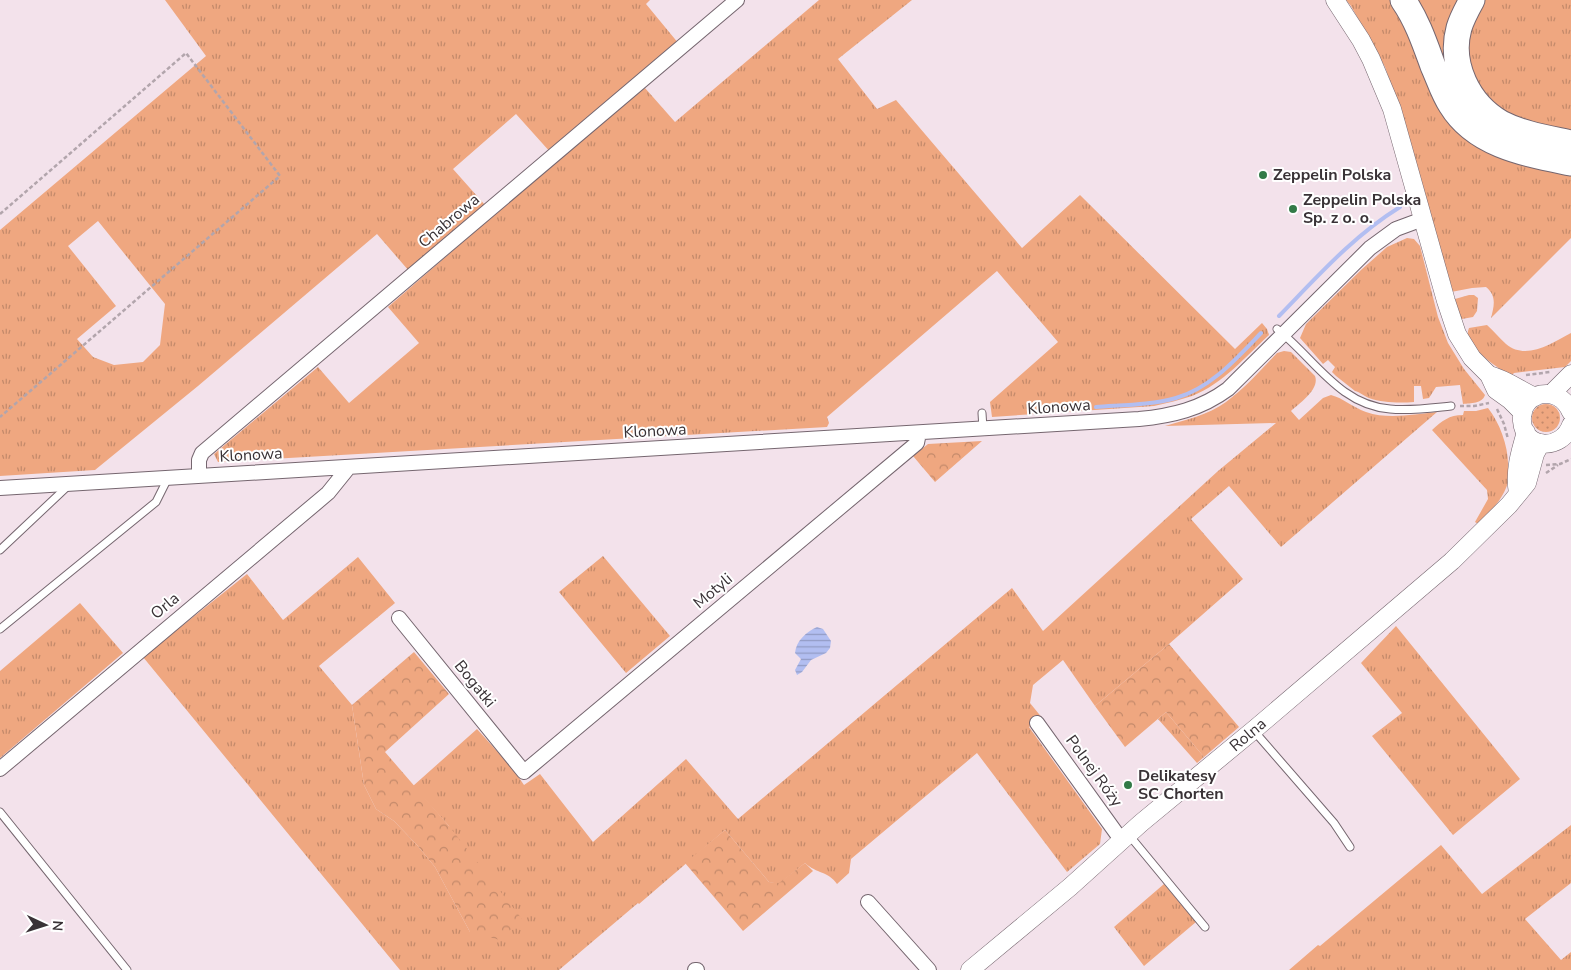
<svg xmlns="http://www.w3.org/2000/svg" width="1571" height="970" viewBox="0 0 1571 970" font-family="'Nunito Sans',sans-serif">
  <defs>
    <pattern id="grass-tufts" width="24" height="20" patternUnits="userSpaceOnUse" patternTransform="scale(1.25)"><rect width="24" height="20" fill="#efa780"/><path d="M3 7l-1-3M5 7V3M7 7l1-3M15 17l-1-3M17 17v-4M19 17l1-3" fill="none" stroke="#c3896a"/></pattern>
    <pattern id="forest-crowns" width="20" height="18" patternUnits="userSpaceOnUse" patternTransform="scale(1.25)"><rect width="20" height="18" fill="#efa780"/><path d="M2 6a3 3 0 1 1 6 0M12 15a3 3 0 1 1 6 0" fill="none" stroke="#c3896a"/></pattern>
    <pattern id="garden-dots" width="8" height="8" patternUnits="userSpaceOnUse" patternTransform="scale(1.25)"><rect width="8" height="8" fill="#efa780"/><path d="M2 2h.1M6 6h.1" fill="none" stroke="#c3896a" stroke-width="1.8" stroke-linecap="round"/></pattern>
    <pattern id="water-rules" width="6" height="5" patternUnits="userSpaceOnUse" patternTransform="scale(1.25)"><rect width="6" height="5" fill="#b2bef1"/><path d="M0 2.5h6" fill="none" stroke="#929bc4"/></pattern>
  </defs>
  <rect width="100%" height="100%" fill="#f3e2eb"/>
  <path fill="url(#grass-tufts)" fill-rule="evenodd" d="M165,0H650L646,4L679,44L551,153L516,114L453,169L485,205L409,271L377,234L198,386L95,470L0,476V230L206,56ZM98,221L165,304L160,345L143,362L114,365L93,357L77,339L116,306L68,246Z
    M819,0H912L838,59L877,109L896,100L1022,248L1080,195L1235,349L1262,323L1267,329L1269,335C1246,356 1223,384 1192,396C1180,400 1167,403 1154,406L992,417L990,402L1058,342L997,271L827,417L829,423L827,427L218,462L214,454L318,367L349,403L419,343L388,307L579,141L645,88L675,122Z
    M1346,0H1393L1422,60L1571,172V238L1491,318C1494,306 1497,296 1486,287L1472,288L1451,292L1393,90L1385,67L1351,6Z
    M1410,0H1463L1470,117Z
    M1483,0H1571V136L1556,133L1495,109L1467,67L1472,17Z
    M1407,238L1414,239L1420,246L1438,317L1448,343L1464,369L1485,395C1482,404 1471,403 1463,404L1460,385L1436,387L1429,398L1423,399L1421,386H1414V402C1400,403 1383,403 1369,398C1364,396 1360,392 1355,391L1336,376L1332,372L1335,367L1328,360L1323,364L1300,338L1306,324L1361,270L1387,247Z
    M1469,295H1474L1478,298L1477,311L1473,317L1462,319L1459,317L1455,299Z
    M1487,325C1494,331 1499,338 1506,344C1526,361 1552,343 1571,333V361L1565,367L1514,373L1511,376C1498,368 1461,345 1469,328Z
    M1284,351L1291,352L1315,376C1320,389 1300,403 1291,411L1299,420L1323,398L1331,395C1343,398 1354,408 1366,412C1389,420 1414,414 1437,412L1281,547L1229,486L1191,519L1243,579L1169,644L1095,706L1063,660L1033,685L1030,703L1043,719L1029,727L1102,829L1100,844L1067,872L977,753L851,859L849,873L837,884C828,871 817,874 805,863L779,884L769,882L725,830L639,904L638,903L559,970H400L143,657L247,574L283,620L358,557L395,603L319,666L352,705L364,785L376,809L394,821L417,845L435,867L470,932L449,826L413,786L477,729L513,769L524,785L540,774L593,842L686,759L738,819L1012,588L1043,631L1218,471L1276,423L1165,426C1185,420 1208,415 1226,402C1245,388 1261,370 1277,353Z
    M1488,408C1500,423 1509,448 1508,467L1511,468C1508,494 1496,506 1478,524L1475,522L1488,499L1487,490L1432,430C1442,421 1449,415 1463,415L1464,411H1476Z
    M603,556L670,636L626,673L559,592Z
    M80,603L123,653L0,758V671Z
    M1396,626L1520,779L1453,835L1372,736L1402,713L1361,663Z
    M1166,712L1204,757L1197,763L1158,719Z
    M1571,825V883L1525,919L1561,960L1571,952V970H1289L1318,945L1320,946L1441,845L1482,894Z
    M1164,884L1196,922L1144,966L1114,927Z"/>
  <path fill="url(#forest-crowns)" d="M982,441L935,482L913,456L928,444Z
    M1169,644L1239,727L1204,757L1166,712L1125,747L1095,706Z
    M414,652L449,694L385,752L449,826L522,919L500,940L470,932L435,867L417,845L394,821L376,809L364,785L352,705Z
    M725,830L769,882L779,883L805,863L813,871L743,931L685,863Z"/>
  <path fill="url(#garden-dots)" d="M1532 418a14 14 0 1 1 28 0a14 14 0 1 1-28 0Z"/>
  <path fill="url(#water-rules)" d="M817,627L823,629L831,641L830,648L826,653L811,660L802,672L797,675L795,670L801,659L795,653C796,641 806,632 817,627Z"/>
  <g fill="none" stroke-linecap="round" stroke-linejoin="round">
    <path stroke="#b2bef1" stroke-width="4" d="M1279,316C1317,277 1353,236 1400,207
      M1096,407C1122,405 1151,405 1176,398C1211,388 1237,358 1261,333"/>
    <g stroke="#75666f" stroke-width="9">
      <path id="service" d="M1277,329C1314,358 1339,405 1390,409C1410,411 1431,408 1451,406
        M982,413L983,429
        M0,550L70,484
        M0,629L156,502L168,478
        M1254,731L1334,823L1350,847
        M0,812L127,970
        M1129,835L1205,927"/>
    </g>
    <g stroke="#75666f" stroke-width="16">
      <path id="minor" d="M199,476V460L202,453L737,0
        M0,488L1139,419C1172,416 1201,409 1228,389L1370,248L1396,229L1423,219
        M399,618L524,772L917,443L919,433
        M1037,723L1122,841
        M0,769L328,493L349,467
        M868,902L929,970
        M695,970H697"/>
    </g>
    <g stroke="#75666f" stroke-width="19">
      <path id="tertiary" d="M1335,0L1361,40L1371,59L1392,109L1446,301L1457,334L1472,358L1489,375L1496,390L1510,400L1523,413
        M1489,375C1507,380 1518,389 1535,397
        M1551,394L1571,374
        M1571,412C1559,383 1520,391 1522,421C1524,450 1562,451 1571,425
        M1518,493C1514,472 1520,452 1526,432
        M970,970L1070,887L1141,823L1256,728L1452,561L1509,505L1527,483L1535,454L1541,443"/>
    </g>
    <g stroke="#75666f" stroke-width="27">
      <path id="motorway" d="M1403,0C1417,20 1425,44 1433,66C1439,79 1443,93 1451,105C1476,146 1527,154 1571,163
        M1472,0C1467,9 1462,18 1459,28C1449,64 1468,104 1501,123C1522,134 1548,138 1571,143"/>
    </g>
    <path stroke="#b2a5ac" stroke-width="2.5" stroke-dasharray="4 2.5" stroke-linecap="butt" d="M0,214L186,53L280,176L0,417
      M1526,375L1550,372
      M1460,406H1474L1489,403
      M1497,409L1504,424L1508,439
      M1546,465L1560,464L1571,459
      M1546,473L1558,465"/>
    <use href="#service" stroke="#fff" stroke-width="7"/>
    <use href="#minor" stroke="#fff" stroke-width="14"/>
    <use href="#tertiary" stroke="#fff" stroke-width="18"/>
    <use href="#motorway" stroke="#fff" stroke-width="25"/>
  </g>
  <g fill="#327a47" stroke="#fff" stroke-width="2">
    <circle cx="1263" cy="175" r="5"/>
    <circle cx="1293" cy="209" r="5"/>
    <circle cx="1128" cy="785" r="5"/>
  </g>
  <g text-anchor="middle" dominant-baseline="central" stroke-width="4" stroke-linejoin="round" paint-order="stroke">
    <g font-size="16" font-weight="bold" fill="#393236" stroke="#fff" text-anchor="start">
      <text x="1273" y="175">Zeppelin Polska</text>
      <text x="1303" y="200">Zeppelin Polska<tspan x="1303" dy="18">Sp. z o. o.</tspan></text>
      <text x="1138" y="776">Delikatesy<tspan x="1138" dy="18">SC Chorten</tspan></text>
    </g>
    <g font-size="16" fill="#393236" stroke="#fff">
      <text transform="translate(449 221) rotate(-40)">Chabrowa</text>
      <text transform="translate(1059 407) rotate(-4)">Klonowa</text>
      <text transform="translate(655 431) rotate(-3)">Klonowa</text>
      <text transform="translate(251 455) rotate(-3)">Klonowa</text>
      <text transform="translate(713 591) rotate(-40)">Motyli</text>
      <text transform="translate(165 606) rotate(-40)">Orla</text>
      <text transform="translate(475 684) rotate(51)">Bogatki</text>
      <text transform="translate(1248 735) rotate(-40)">Rolna</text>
      <text transform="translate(1094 771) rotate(54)">Polnej Róży</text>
    </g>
  </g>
  <g transform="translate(45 925) rotate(94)" stroke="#ffffff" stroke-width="4" paint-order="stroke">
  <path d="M0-4L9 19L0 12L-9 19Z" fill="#393236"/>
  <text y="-8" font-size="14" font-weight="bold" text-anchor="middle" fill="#393236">N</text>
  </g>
</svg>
